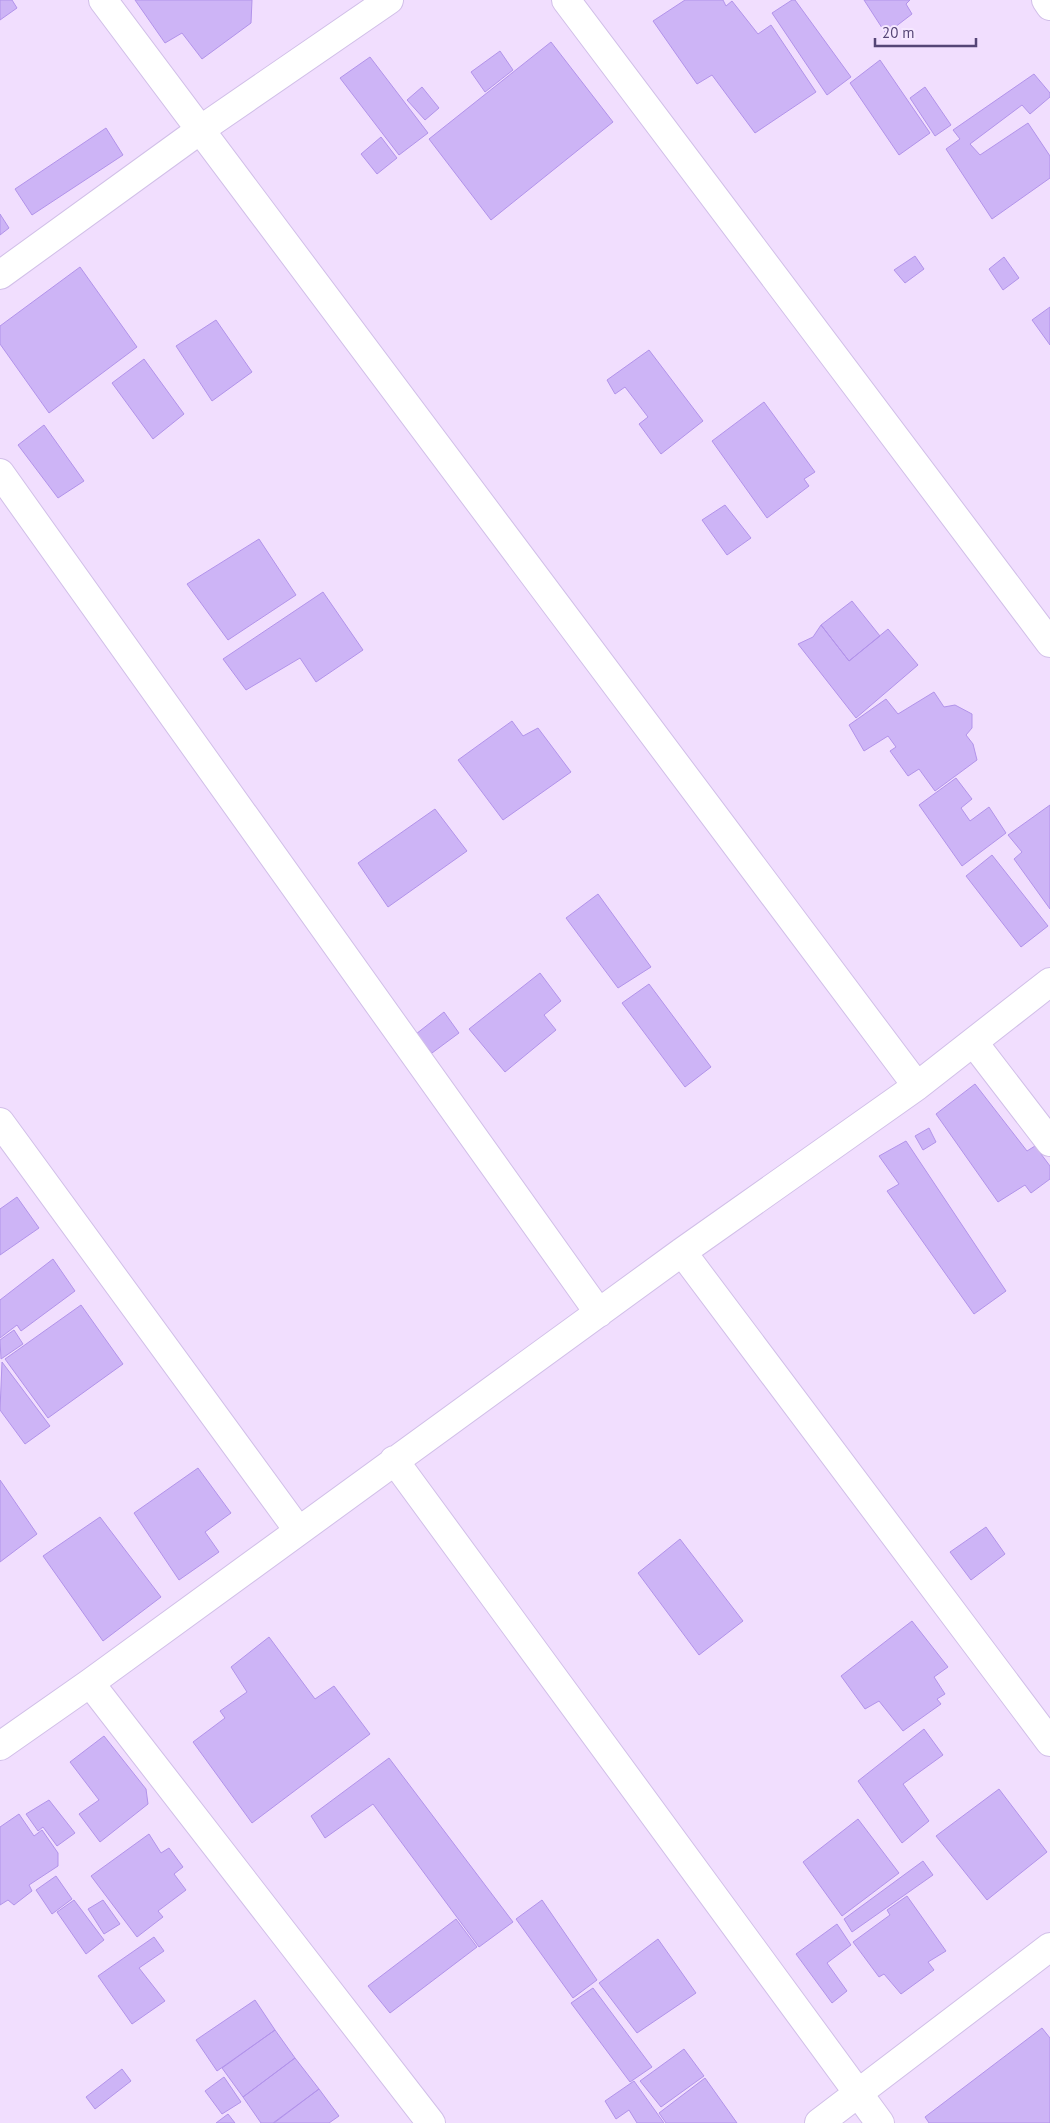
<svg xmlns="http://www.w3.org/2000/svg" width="1050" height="2123" viewBox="0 0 1050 2123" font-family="'PT Sans',sans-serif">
  <rect width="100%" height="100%" fill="#f1defe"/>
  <path fill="#cdb4f6" stroke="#b293ea" d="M0,0H12L17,8L0,20Z
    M135,0H252L251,23L202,59L182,33L165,43Z
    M685,0H723L726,6L732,1L758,34L771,25L816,92L755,133L712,75L697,84L653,21Z
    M792,0H795L851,77L827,95L772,13Z
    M864,0H910L906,4L912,14L886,34Z
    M551,42L613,122L491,220L429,139Z
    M500,51L513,70L485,92L471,72Z
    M370,57L428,133L399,155L340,78Z
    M880,60L930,133L899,155L850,83Z
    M1034,74L1050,93V97L1030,114L1022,105L970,144L980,155L1028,123L1050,156V178L992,219L946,149L960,139L953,130Z
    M422,87L439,108L425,120L407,100Z
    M925,87L951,125L935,136L910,98Z
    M106,128L123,155L32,215L15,189Z
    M381,137L397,158L377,174L361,154Z
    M0,214L9,228L0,235Z
    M915,256L924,269L905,283L894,270Z
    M1004,257L1019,278L1003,290L989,269Z
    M80,267L137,347L49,413L0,344V326Z
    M1050,307V345L1032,320Z
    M216,320L252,372L212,401L176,346Z
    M649,350L703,421L661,454L639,424L648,417L625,387L615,394L607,380Z
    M144,359L184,414L153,439L112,383Z
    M764,402L815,472L804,479L809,486L767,518L712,441Z
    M44,425L84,481L58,498L18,445Z
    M725,505L751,538L727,555L702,520Z
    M259,539L296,595L228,640L187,584Z
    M323,592L363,650L316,682L300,658L246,690L223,659Z
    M852,601L880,636L849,661L821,625Z
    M821,625L849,661L888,629L918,665L856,718L798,644L813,637Z
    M934,692L944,707L955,705L972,714V728L966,735L973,744L977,760L935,791L919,769L908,776L890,751L896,747L888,736L864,751L849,725L886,699L898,714Z
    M512,721L523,736L538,728L571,772L503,820L458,760Z
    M956,778L972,799L961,808L970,821L989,807L1006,833L962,866L919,805Z
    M1050,805V909L1014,859L1022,852L1008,835Z
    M435,809L467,851L388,907L358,863Z
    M992,855L1048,926L1021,947L966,876Z
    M598,894L651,967L618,988L566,918Z
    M540,973L561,1001L544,1015L556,1030L505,1072L469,1029Z
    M649,984L711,1067L685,1087L622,1003Z
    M444,1012L459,1033L432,1053L416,1034Z
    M975,1084L1027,1151L1035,1146L1050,1166V1179L1031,1193L1025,1185L998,1202L936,1114Z
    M929,1128L936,1142L923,1150L915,1136Z
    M906,1141L1006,1291L974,1314L887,1191L899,1184L879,1156Z
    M17,1197L39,1228L0,1255V1209Z
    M53,1259L75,1291L21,1331L17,1325L0,1338V1300Z
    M81,1305L123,1364L48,1418L5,1359Z
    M14,1330L23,1344L1,1359L0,1340Z
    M2,1362L50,1426L25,1444L0,1410Z
    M198,1468L231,1513L205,1532L219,1552L179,1580L134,1513Z
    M0,1480L37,1534L0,1562Z
    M100,1517L161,1597L103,1641L43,1556Z
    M986,1527L1005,1554L971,1580L950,1552Z
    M680,1539L743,1621L699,1655L638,1573Z
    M912,1621L948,1667L934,1677L945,1694L937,1699L941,1704L903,1731L879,1701L865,1709L841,1676Z
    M269,1637L315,1699L334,1686L370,1734L252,1823L193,1742L225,1718L220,1711L247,1692L231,1667Z
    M924,1729L943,1755L903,1784L929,1821L902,1843L858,1781Z
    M104,1736L146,1789L148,1804L100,1842L79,1814L99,1800L70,1762Z
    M389,1758L513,1922L479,1947L373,1804L325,1838L311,1816Z
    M999,1789L1047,1852L987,1900L936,1836Z
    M49,1800L75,1833L57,1846L43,1827L38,1831L26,1814Z
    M19,1814L34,1836L42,1830L58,1853V1866L29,1885L32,1891L14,1905L8,1900L0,1905V1827Z
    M858,1819L899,1873L842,1916L803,1862Z
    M149,1834L161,1853L169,1848L183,1867L174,1874L186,1890L158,1911L163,1917L137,1937L91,1876Z
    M923,1861L933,1875L852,1932L844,1919Z
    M56,1876L72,1899L52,1914L36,1890Z
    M907,1896L946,1951L928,1962L934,1970L901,1994L884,1974L879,1977L853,1942L890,1915L887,1910Z
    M74,1900L104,1940L86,1954L57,1912Z
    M103,1900L120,1924L104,1934L88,1909Z
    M542,1900L597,1980L573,1998L516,1919Z
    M456,1919L477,1947L390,2013L368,1986Z
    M837,1924L851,1945L827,1963L847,1991L832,2003L796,1954Z
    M154,1937L164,1951L139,1968L165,2001L132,2024L98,1976Z
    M658,1939L696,1993L637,2033L599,1983Z
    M593,1988L652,2067L630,2082L571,2003Z
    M255,2000L275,2030L217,2071L196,2040Z
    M1042,2028L1050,2038V2123H929L925,2117Z
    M275,2030L295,2058L243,2097L222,2068Z
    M684,2049L704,2076L661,2107L640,2081Z
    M295,2058L319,2089L273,2123H261L243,2097Z
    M122,2069L131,2081L95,2109L86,2097Z
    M224,2077L241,2102L222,2114L205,2091Z
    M705,2078L737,2123H666L659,2113Z
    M634,2081L664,2123H637L629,2110L616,2119L605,2101Z
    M319,2089L339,2116L329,2123H274Z
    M228,2114L235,2123H216Z"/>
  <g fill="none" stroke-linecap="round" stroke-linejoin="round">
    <g stroke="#d1bfe8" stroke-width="30">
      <path id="minor" d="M103,0L917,1086
        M566,0L1050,643
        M1046,0L1050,6
        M0,275L200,130L389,0
        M0,473L599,1313
        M974,1043L1050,1142
        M0,1122L298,1530
        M682,1252L1050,1742
        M394,1460L880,2123
        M90,1683L431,2123
        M0,1746L90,1683L682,1252L917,1086L1050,982
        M819,2123L1050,1947"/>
    </g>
    <use href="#minor" stroke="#fff" stroke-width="28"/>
  </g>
  <path d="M875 38v8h101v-8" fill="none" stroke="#554576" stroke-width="2.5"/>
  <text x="882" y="38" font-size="15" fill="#554576" stroke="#f5e7ff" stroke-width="4" paint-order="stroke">20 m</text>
</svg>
